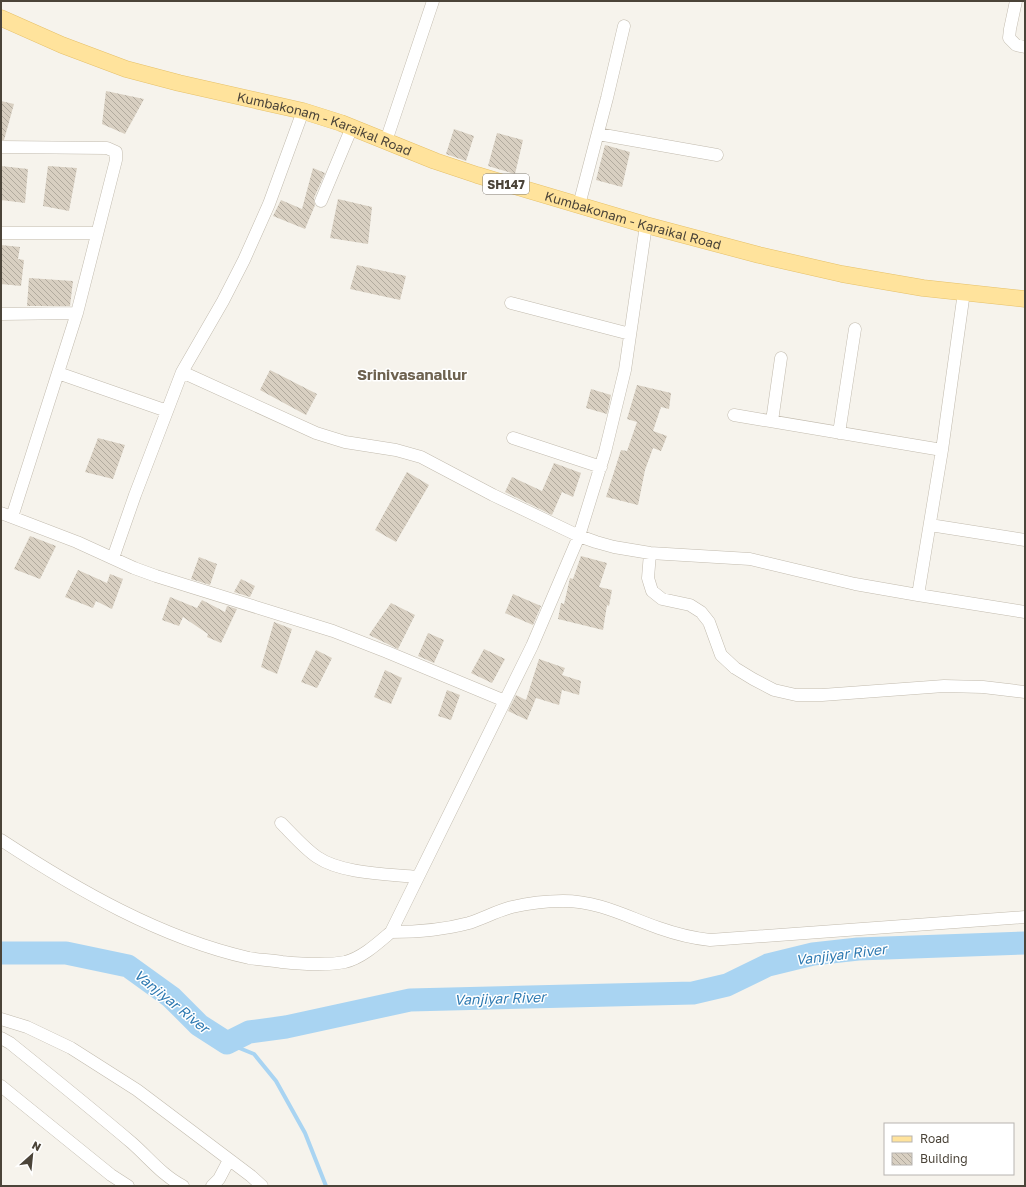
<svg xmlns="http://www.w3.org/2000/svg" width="1026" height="1187" viewBox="0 0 1026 1187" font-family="'Golos Text',sans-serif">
  <defs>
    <pattern id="building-back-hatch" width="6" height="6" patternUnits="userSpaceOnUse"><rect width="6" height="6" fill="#d8cfc1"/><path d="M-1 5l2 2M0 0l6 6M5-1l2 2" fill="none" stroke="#b1aa9e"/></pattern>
  </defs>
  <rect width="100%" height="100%" fill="#f6f3ec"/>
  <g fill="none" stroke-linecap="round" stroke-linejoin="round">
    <path stroke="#a9d4f2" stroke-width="4" d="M227,1043L254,1054L276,1081L305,1133L326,1186"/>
    <path stroke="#a9d4f2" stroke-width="23" d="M1,953H66L128,966L171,997L199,1025L227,1043L249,1032L286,1027L410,1000L693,993L727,985L768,965L813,954L858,949L1025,943"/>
  </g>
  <path fill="url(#building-back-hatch)" d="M106,91L144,99L125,134L102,124Z
    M1,101L14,104L4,140H1Z
    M454,129L474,136L466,161L446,154Z
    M497,133L523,140L515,174L488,166Z
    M605,145L630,152L622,187L596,180Z
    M1,166L28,169L25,203L1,200Z
    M48,166L77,168L69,211L43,206Z
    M313,168L325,173L314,198L315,205L305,229L273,216L281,200L302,209Z
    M338,199L372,207L368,244L330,238Z
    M1,245L20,247L18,259L24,260L21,286L1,284Z
    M357,265L406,276L400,300L350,289Z
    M29,278L73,281L70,306H27Z
    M270,370L317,394L306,415L260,390Z
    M637,385L671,393L669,409L661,407L653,431L667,436L661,451L653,448L645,470L638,505L606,497L621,450L627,451L637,422L627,419Z
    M591,389L611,395L607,414L586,408Z
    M98,438L125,445L113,479L85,472Z
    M554,463L581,473L573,497L562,492L552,515L505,492L512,477L542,491Z
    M407,472L429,485L396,542L375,530Z
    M30,536L56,546L40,579L14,569Z
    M581,556L607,563L599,587L612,590L609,606L607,605L603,630L558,619L561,603L564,604L570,578L573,579Z
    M199,557L217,564L210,585L191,579Z
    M78,570L107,583L110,574L123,579L112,609L96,601L93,608L65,597Z
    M241,579L255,586L250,597L234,592Z
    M513,594L541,606L533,625L505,613Z
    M170,597L197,608L202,600L225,612L227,606L237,609L221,643L207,637L208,634L183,617L179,626L162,620Z
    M391,603L415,615L398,649L369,635Z
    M274,622L292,629L277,674L261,667Z
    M428,633L444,640L434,663L418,656Z
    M484,649L505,659L492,683L471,673Z
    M316,650L332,658L317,688L301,682Z
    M539,659L565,668L562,675L581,681L579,695L562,690L559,705L536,698L527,720L508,711L516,695L526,700Z
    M385,670L402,678L391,704L374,697Z
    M447,690L460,695L451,720L438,716Z"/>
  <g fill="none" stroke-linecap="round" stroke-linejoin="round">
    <g stroke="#c2bbae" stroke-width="13">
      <path id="minor" d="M1016,1L1010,29L1009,38L1016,45L1025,47
        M598,134L717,155
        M386,141L433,1
        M1,147L107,148L116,152V160L77,313L12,517
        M321,201L352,127
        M579,205L607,98L624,26
        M1,233H97
        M511,303L630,334
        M1,314L77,313
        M182,372L316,433L345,442L396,450L421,457L493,495L579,536L596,542L614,547L650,553L750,559L855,584L918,595L1025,612
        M58,373L167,411
        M734,415L942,450
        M772,421L781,358
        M839,433L855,329
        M513,438L601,467
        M1,513L77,542L134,568L156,576L333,631L387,652L505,701
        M930,525L1025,540
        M650,553L648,578L652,591L662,599L690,605L701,612L709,622L721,655L735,668L753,679L774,690L796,695H822L944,686L983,687L1025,692
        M113,558L135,495L182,372L223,301L244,260L269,204L303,111
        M918,595L942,450L964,292
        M281,823C292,834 304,848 317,857C342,874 388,874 417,877
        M1,840C76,889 160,938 249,958C259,960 271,960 282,962C302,964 325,966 345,962C362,958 378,943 391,932L532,646L579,536L605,452L625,370L646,225
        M391,932C417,932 443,930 469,923C484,918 497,911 512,907C529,903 546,901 563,901C599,901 627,917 659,928C676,934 692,938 710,940L1025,917
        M1,1019L27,1027L71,1048L137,1090L251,1176L262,1186
        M1,1038L10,1043C51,1076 92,1109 132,1143C149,1158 163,1176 183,1186
        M1,1086L111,1175L128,1186
        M212,1186L219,1179L229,1160"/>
    </g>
    <g stroke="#e6c16a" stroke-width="17">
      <g id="major">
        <path id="s1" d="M1,18L62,45L126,69L179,83L303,111L341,123L435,161L477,175L646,225L759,255L842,274L923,288L1025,299"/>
      </g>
    </g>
    <use href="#minor" stroke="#fff" stroke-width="12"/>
    <use href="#major" stroke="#ffe39c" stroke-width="16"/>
  </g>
  <g text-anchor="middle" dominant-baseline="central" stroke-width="3" stroke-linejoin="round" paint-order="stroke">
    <rect fill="#fff" stroke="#817c74" stroke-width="1" x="483" y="174" width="46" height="20" rx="3"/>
    <g font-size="12" font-weight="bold" fill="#4b4439">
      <text x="506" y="184">SH147</text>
    </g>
    <g font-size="13" fill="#4b4439" stroke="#fff">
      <text stroke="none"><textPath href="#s1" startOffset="341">Kumbakonam - Karaikal Road</textPath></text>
      <text stroke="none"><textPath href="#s1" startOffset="665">Kumbakonam - Karaikal Road</textPath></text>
    </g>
    <g font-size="14" font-style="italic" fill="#2e7ab2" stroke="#fff">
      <text transform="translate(841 954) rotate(-7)">Vanjiyar River</text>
      <text transform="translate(500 998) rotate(-2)">Vanjiyar River</text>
      <text transform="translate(172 1001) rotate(39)">Vanjiyar River</text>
    </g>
    <g font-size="15" font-weight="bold" fill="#6e6250" stroke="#fff">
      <text x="412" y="374">Srinivasanallur</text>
    </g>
  </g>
  <rect width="1026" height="1187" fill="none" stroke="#4b4439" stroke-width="4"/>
  <rect x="884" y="1123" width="130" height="52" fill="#ffffff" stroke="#b7b4b0"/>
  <rect x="892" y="1136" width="20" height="6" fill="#ffe39c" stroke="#b7b4b0"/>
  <text x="920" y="1143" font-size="12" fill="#4b4439">Road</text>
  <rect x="892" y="1153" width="20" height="12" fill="url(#building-back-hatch)" stroke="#b7b4b0"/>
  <text x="920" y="1163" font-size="12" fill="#4b4439">Building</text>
  <g transform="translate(32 1155) rotate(27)" stroke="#ffffff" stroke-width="3" paint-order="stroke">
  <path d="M0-3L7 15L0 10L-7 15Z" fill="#4b4439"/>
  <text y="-6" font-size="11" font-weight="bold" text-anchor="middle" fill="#4b4439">N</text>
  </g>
</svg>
